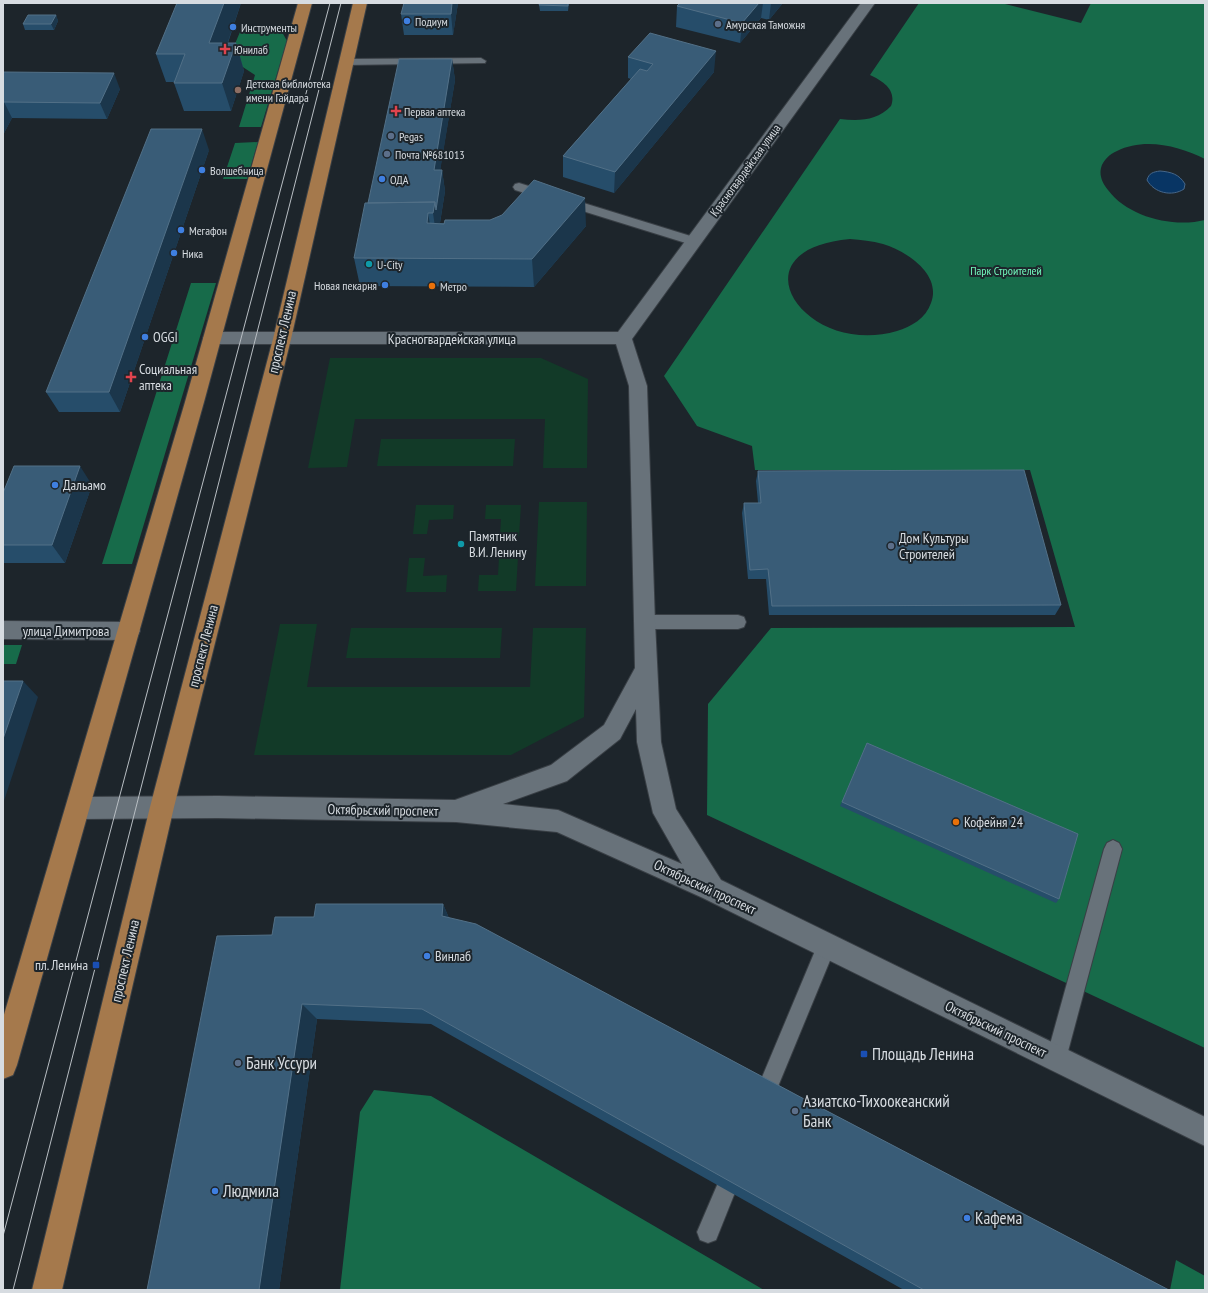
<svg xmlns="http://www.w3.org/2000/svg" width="1208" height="1293" viewBox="0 0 1208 1293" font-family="'PT Sans Narrow',sans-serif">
  <rect width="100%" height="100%" fill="#1d252b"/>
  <path fill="#123a28" d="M330,358H541L588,379L587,468H543L545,419H355L347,467L308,468Z
    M381,439H515L513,466H377Z
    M539,502H587L586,586H535Z
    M416,505H454L453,519L429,520L427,534H413Z
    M486,505H521L519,536H500L501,519H485Z
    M499,557H518L516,591H478L479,575H498Z
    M409,558H425L423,576L447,575L446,592H406Z
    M280,624H317L307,687H530L533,628H586L584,717L511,755H254Z
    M351,628H502L500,658H346Z"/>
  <path fill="#176b4a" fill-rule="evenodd" d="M919,3H1006L1005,4L1081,23L1091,3H1205V159C1180,146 1144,137 1117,151C1110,154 1103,160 1101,168C1099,176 1103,184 1108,190C1128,217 1173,228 1205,220V1048L707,815L708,704L771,628L1075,627L1030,470H755L752,446L697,426L664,376L840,119C859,121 877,121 891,106C897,90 883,81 870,75ZM850,239C861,240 872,241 883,244C906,251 942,274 931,303C926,318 911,327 897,331C806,358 730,250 850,239Z
    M257,28L282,32L287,41L261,127H239L255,75L229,58L240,32Z
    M258,142L247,179H223L235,143Z
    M191,283H216L132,564H102Z
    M3,645H22L16,664H3Z
    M374,1090L431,1096L764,1290H340L360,1112Z
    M1176,1260L1205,1276V1290H1170Z"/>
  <path fill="#083564" stroke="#46678a" d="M1160,171C1171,172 1179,174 1185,184L1184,189C1172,197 1154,193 1147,180C1149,173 1153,172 1160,171Z"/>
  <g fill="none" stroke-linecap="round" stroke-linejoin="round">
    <g stroke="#393f45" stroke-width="2">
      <path id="service" d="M481,58L486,61L485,63L346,65L341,62L346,59Z
        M519,183L697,238L699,241L697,244H689L515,190L513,187L515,184Z
        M644,615H738L744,617L746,622L744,627L738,629H644L638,627L636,622L638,617Z
        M1113,840L1119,843L1122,849L1066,1059L1063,1066L1056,1069L1049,1066L1046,1059L1104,849L1107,843Z
        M827,937L834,939L836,946L772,1101L765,1104L758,1101L755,1094L820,939Z
        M725,1179L732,1183L736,1190L716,1240L708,1243L700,1240L697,1232L718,1183Z"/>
    </g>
    <g stroke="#393f45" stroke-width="2">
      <path id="minor" d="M3,621L129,622L137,625L140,631L137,637L129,640L3,639Z"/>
    </g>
    <g stroke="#393f45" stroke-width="2">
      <path id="tertiary" d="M861,3H875L632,339L647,386L655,622L661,742L676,809L721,880L1205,1117V1146L703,898L557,832L456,822L218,818L78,819L69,816L66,808L69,800L78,797L218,796L455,800L551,765L604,725L635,668L629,386L616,344H212L206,342L203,338L206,334L212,332H618ZM636,709L637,742L653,813L682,864L558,810L503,804L567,781L620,739Z"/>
    </g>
    <g stroke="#393f45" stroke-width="2">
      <path id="trunk" d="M298,3H312L204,402L17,1065L13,1075L3,1079V1018L185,402Z
        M353,3H367L291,339L174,807L62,1290H32L150,807L273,339Z"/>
    </g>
    <use href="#service" fill="#68727a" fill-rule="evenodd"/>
    <use href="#minor" fill="#68727a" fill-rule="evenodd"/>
    <use href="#tertiary" fill="#68727a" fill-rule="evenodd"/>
    <use href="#trunk" fill="#a5794c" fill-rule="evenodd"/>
    <path stroke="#b8bec3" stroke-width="1" d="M3,1236L330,3
      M13,1290L341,3"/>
  </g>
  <path fill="#264d6a" d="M241,3L228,43H236L244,71L231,111H184L174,83L175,82H166L156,54Z
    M404,3H458L453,35H404L401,14Z
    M569,3L568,11H540L539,5Z
    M680,3H783L769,20L761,18L740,43L676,27L677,6Z
    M56,15L58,21L54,30H25L23,24Z
    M628,57L714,72L614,193L563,177V156L631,79L628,78Z
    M452,59L455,80L440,170H442L445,191L440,223L586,226L534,287L360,286L354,258L368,203Z
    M3,72L120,89L107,119L12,118L3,135Z
    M209,150L120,412H59L46,392Z
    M758,471L1061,605L1055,615H769L766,579H748L742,513L744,503H758L756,481Z
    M92,485L65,563H3V493Z
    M867,743L1059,899L1056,903L840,806Z
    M443,904L449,918L806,1100L1169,1290H904L431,1024L317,1019L279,1290H147L272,935L314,917Z"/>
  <path fill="#1b364b" d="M224,3H241L218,71L209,43Z
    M452,3H458L453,35L451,14Z
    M759,3H763L761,18L740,43L742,23Z
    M771,3H783L769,20Z
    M56,15L58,21L54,30L51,24Z
    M236,43L244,71L231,111L222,83Z
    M716,51L714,72L614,193L615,172Z
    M452,59L455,80L437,190L434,170Z
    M114,73L120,89L107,119L100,103Z
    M4,102L12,118L3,135V103Z
    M202,129L209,150L120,412L109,392Z
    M442,170L445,191L437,241L433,213Z
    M585,198L586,226L534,287L532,259Z
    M428,213L433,241L427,223Z
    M80,466L92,485L65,563L52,545Z
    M23,681L38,697L3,804V739Z
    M443,904L451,923L442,916Z
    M302,1004L317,1019L279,1290H259Z"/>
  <path fill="#395c77" stroke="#527087" d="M177,3H224L209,43H236L222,83H174L185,54H156Z
    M404,3H452L451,14H401Z
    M540,3H568V6L539,5Z
    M680,3H759L742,23L677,6Z
    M28,15H56L51,24H23Z
    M650,33L716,51L615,172L563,156L640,69L647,71L653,64L628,57Z
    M399,59H452L434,170H442L436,210L435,202L368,203Z
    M3,72L114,73L100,103L4,102L3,103Z
    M151,129H202L109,392H46Z
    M534,180L585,198L532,259L354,258L365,203L435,202L433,213H428L427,223L444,224L445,220H490L502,215Z
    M14,466H80L52,545H3V493Z
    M1024,470L1061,605L772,606L768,569L750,570L744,503H761L758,471Z
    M3,681H23L3,739Z
    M867,743L1078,834L1059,899L842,802Z
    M316,904H443L442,916L476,924L806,1100L1169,1290H924L422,1009L302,1004L259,1290H147L217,936L272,935L275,917H314Z"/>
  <g fill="#3f7fe0" stroke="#1d252b" stroke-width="1.5">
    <circle cx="407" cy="21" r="4"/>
    <circle cx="233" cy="27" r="4"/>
    <circle cx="202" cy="170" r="4"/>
    <circle cx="382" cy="179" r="4"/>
    <circle cx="181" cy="230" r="4"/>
    <circle cx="174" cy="253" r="4"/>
    <circle cx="385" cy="285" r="4"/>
    <circle cx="145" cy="337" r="4"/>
    <circle cx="55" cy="485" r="4"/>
    <circle cx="427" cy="956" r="4"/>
    <circle cx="215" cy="1191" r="4"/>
    <circle cx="967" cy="1218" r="4"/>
  </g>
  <g fill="#5c6f8a" stroke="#1d252b" stroke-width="1.5">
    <circle cx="718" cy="24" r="4"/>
    <circle cx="391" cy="136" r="4"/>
    <circle cx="387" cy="154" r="4"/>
    <circle cx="891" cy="546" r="4"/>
    <circle cx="238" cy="1063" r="4"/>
    <circle cx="795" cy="1111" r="4"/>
  </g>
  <g fill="#e0444e" stroke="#1d252b" stroke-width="1.5">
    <path d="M223 43h4v4h4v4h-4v4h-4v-4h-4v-4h4z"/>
    <path d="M394 105h4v4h4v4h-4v4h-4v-4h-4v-4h4z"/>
    <path d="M129 371h4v4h4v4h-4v4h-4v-4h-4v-4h4z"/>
  </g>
  <circle fill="#8d6e63" stroke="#1d252b" stroke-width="1.5" cx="238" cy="90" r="4"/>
  <g fill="#0f9aa8" stroke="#1d252b" stroke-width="1.5">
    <circle cx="369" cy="264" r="4"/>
    <circle cx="461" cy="544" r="4"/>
  </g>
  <g fill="#e8710a" stroke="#1d252b" stroke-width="1.5">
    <circle cx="432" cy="286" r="4"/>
    <circle cx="956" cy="822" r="4"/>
  </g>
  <g fill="#1a4fb4" stroke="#1d252b" stroke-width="1.5">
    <rect x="92" y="961" width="8" height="8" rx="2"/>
    <rect x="860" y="1050" width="8" height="8" rx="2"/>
  </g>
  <g text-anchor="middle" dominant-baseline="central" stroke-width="4" stroke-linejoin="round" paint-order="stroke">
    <g font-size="12" fill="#d7dce1" stroke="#1d252b" text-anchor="start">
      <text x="415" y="21">Подиум</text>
      <text x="726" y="24">Амурская Таможня</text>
      <text x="241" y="27">Инструменты</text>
      <text x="234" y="49">Юнилаб</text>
      <text x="246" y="83">Детская библиотека<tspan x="246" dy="14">имени Гайдара</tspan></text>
      <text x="404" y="111">Первая аптека</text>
      <text x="399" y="136">Pegas</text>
      <text x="395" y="154">Почта №681013</text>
      <text x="210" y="170">Волшебница</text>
      <text x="390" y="179">ОДА</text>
      <text x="189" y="230">Мегафон</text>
      <text x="182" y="253">Ника</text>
      <text x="377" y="264">U-City</text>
      <text x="377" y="285" text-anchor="end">Новая пекарня</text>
      <text x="440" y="286">Метро</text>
    </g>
    <g font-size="12" fill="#d7dce1" stroke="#1d252b">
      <text transform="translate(745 170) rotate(-54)">Красногвардейская улица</text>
    </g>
    <g font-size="12" fill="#71f9bc" stroke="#1d252b">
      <text x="1006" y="270">Парк Строителей</text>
    </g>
    <g font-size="14" fill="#d7dce1" stroke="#1d252b">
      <text transform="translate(282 332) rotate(-77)">проспект Ленина</text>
      <text x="452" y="339">Красногвардейская улица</text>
      <text x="66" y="631">улица Димитрова</text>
      <text transform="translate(203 646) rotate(-76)">проспект Ленина</text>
      <text transform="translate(383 810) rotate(1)">Октябрьский проспект</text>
      <text transform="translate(705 887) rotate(25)">Октябрьский проспект</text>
      <text transform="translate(125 961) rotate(-77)">проспект Ленина</text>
      <text transform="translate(996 1029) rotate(26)">Октябрьский проспект</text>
    </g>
    <g font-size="14" fill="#d7dce1" stroke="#1d252b" text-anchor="start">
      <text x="153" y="337">OGGI</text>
      <text x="139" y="369">Социальная<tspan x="139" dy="16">аптека</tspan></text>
      <text x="63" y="485">Дальамо</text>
      <text x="469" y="536">Памятник<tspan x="469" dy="16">В.И. Ленину</tspan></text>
      <text x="899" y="538">Дом Культуры<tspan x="899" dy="16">Строителей</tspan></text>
      <text x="964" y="822">Кофейня 24</text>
      <text x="435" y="956">Винлаб</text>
      <text x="88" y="965" text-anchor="end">пл. Ленина</text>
    </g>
    <g font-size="17" fill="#d7dce1" stroke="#1d252b" text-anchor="start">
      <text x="872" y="1054">Площадь Ленина</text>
      <text x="246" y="1063">Банк Уссури</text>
      <text x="803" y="1101">Азиатско-Тихоокеанский<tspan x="803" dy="20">Банк</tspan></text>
      <text x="223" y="1191">Людмила</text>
      <text x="975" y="1218">Кафема</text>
    </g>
  </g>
  <rect width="1208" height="1293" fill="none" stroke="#d7dce1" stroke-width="8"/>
</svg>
